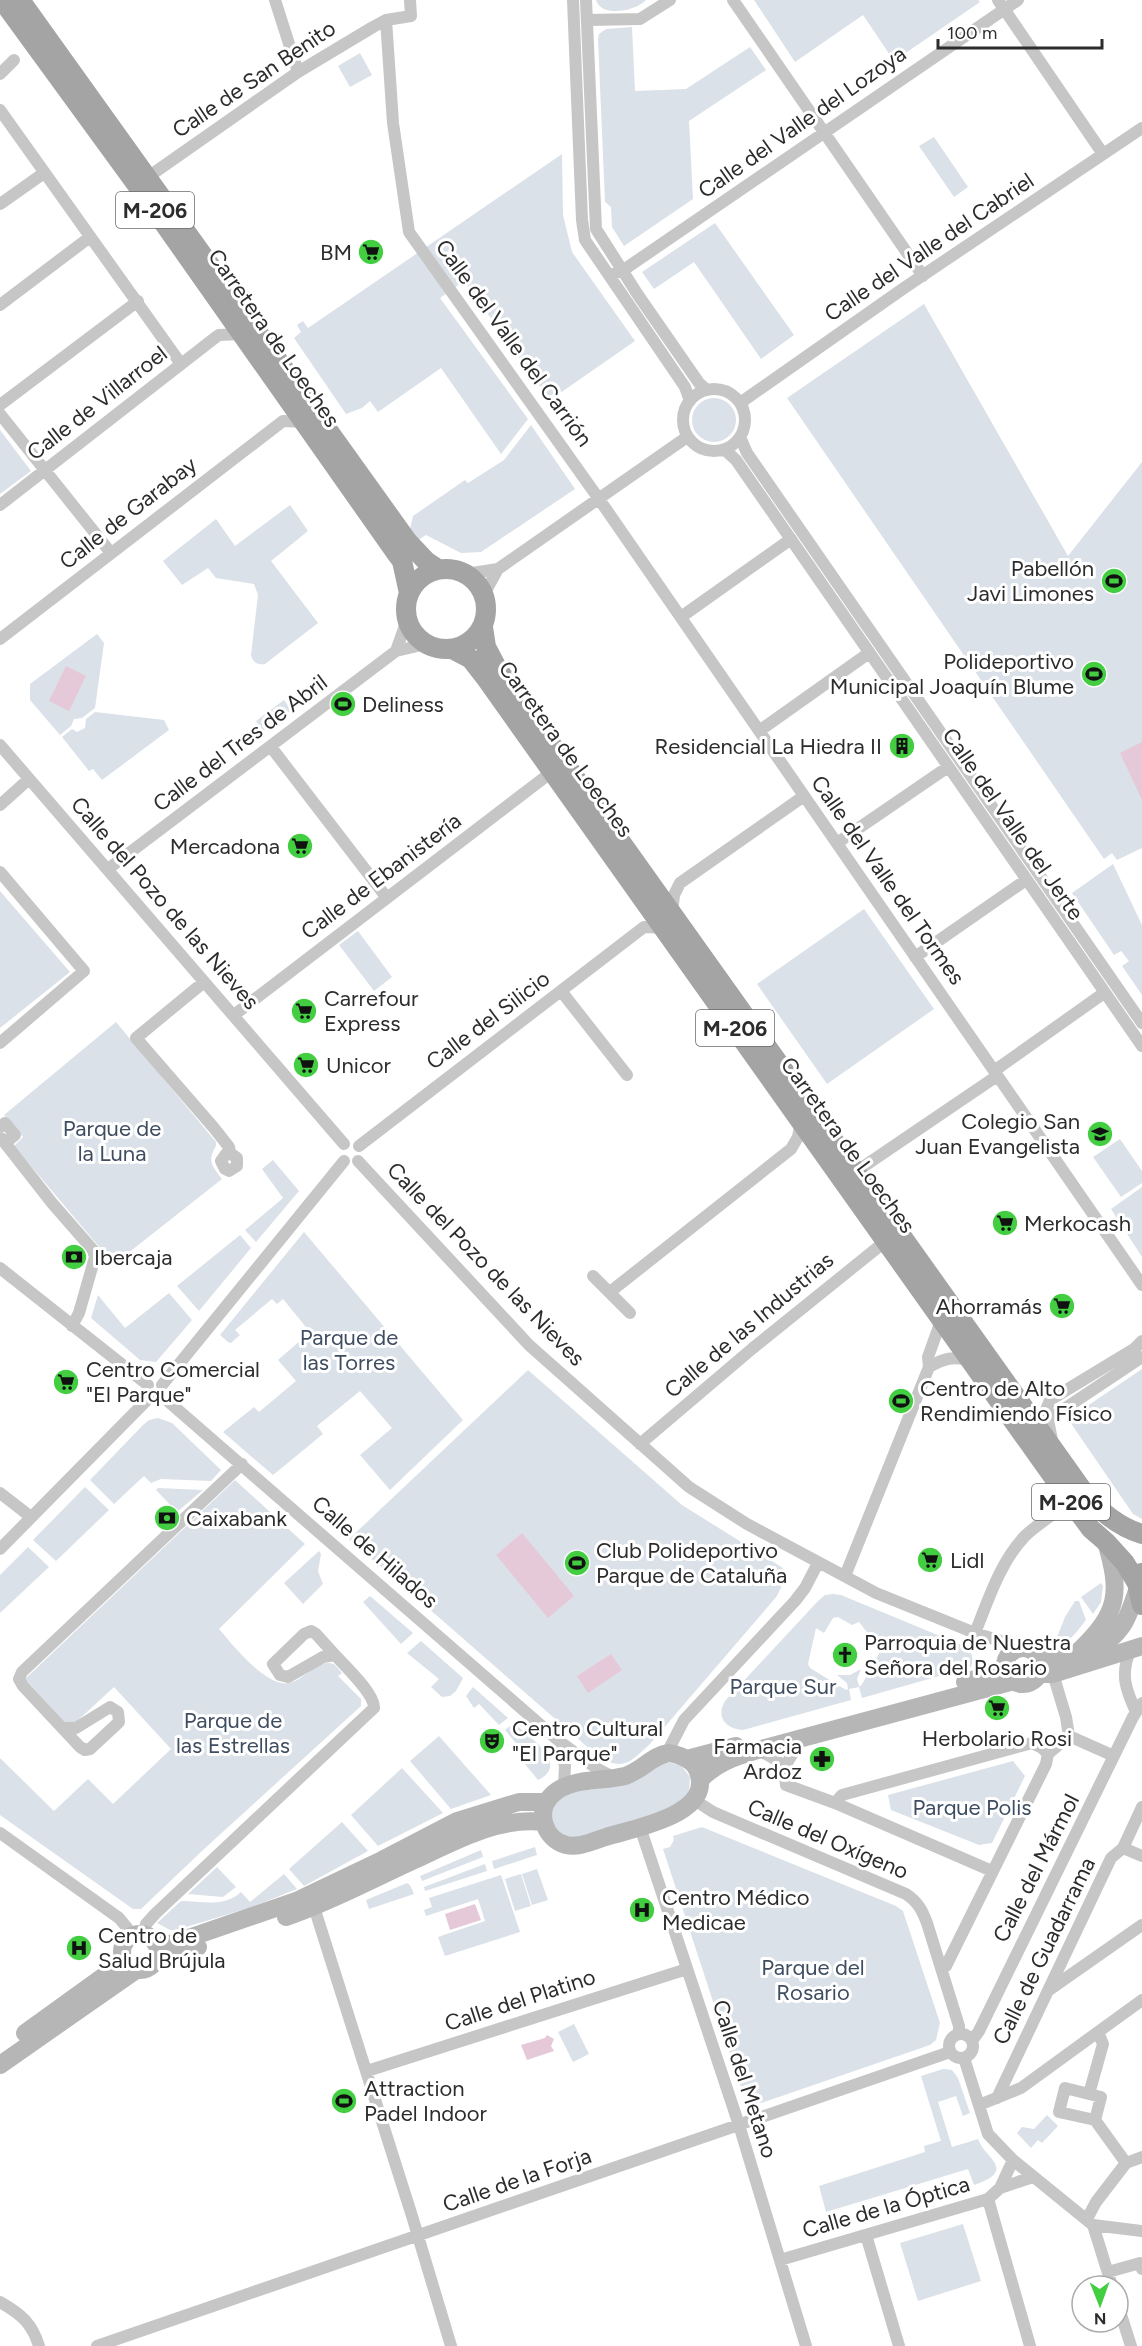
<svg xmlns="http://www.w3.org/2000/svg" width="1142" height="2346" viewBox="0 0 1142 2346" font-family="Figtree,sans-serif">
  <rect width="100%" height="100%" fill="#fff"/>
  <path fill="#dbe1e8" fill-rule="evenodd" d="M596,0H646C636,11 601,18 596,0Z
    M754,0H978L980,2L894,61L863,15L795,62Z
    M632,27L635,91L686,89L750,47L766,70L689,121L693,199L624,246L612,227L611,207L605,202L598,39L599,34L606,29Z
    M360,53L372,75L350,87L338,66Z
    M934,137L968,187L954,197L919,146Z
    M562,154L563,215L572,252L635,341L550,400L464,281L440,298L528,419L501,454L441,368L378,412L370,401L362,408L346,414L294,338L301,332L297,325L303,321L308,328Z
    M715,223L794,335L761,359L694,262L654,289L642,272Z
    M924,304L1068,556L1142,462V848L1117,860L1112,853L1104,859L787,398Z
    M692 420a22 22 0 1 1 44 0a22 22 0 1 1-44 0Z
    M531,425L575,489L481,552L461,553L426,535L415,542L410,529L413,516L465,480L468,483L504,460Z
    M0,430L31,471L0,494Z
    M290,505L308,531L271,561L318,623L265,664C258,665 253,663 251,655L258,595L254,584L216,578L208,568L182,585L163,561L216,519L235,546Z
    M97,634L104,643L95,708L82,718L74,719L71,726L60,735L30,700V684Z
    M284,700L291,710L263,731L256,721Z
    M95,712L164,720L169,730L102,780L93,769L89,771L62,737L72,729L77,732L85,728L86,719Z
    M1113,864L1142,925V995L1122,966L1129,961L1121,951L1114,955L1072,893Z
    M0,891L70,972L0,1028Z
    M864,909L934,1009L827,1084L757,984Z
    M358,931L392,977L374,991L339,945Z
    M116,1022L216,1142V1146C207,1161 212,1166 222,1179L118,1261L106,1255L14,1146L23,1137L4,1115Z
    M1120,1139L1142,1171V1183L1121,1197L1093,1157Z
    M273,1160L299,1191L256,1242L245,1230L283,1198L262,1169Z
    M1142,1187V1257L1111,1209Z
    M304,1232L463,1420L390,1490L360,1455L392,1428L360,1391L317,1426L323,1434L273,1475L223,1432L254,1407L259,1412L296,1381L278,1360L310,1332L283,1299L277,1304L272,1299L235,1330L240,1335L231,1343L228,1342L220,1335Z
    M240,1235L251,1248L199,1311L177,1286Z
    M169,1293L192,1320L156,1362L140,1360L91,1318L98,1295L125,1328Z
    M1142,1369V1519L1133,1514L1068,1419Z
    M528,1370L682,1505L783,1568L784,1581L777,1596L650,1744C631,1761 625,1771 600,1758L349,1539Z
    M158,1418L172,1423L221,1470L211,1481L161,1479L151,1483L144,1476L114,1504L90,1480L143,1425L149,1420Z
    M235,1480L305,1544L219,1629C233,1645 266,1687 288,1683C296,1682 303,1676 309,1672C317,1665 324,1661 334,1664L342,1673L338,1676L361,1699V1706L203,1850L141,1909H133L0,1815V1758L54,1811L88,1779L113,1804L171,1749L114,1687L75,1723L67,1725L25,1679Z
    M85,1487L109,1510L56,1561L33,1540Z
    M158,1488L203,1490L177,1512L156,1490Z
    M28,1547L49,1567L0,1613V1575Z
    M319,1551L321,1554L318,1571L323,1584L303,1604L284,1583Z
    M1101,1583L1103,1586L1101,1602L1093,1614L1081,1597Z
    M833,1594L841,1595L964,1646C972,1652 974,1657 971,1667L862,1698L859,1687L849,1689L851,1700L743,1730C727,1729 715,1718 725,1701L818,1601L825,1595ZM838,1617L852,1625L859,1622L881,1650L861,1686H859L857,1679L861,1669L850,1675H837L847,1683L848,1689L846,1690L810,1668L808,1664L816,1628L824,1633L833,1618Z
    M370,1596L413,1633L401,1644L363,1602Z
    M1075,1601H1079L1086,1620C1077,1631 1069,1645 1054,1645L1065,1617Z
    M421,1641L463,1678L456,1691L450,1696L442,1697L431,1687L439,1679L407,1653Z
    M473,1687L508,1718L499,1725L479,1704L474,1708L466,1696Z
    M514,1723C528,1736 571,1764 538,1780L524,1763L529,1759L505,1730Z
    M439,1736L491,1795L451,1809L410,1761Z
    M1013,1761L1025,1776L992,1843L979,1845L891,1810L888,1795Z
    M665,1762L681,1765L690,1777L689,1795L672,1808L577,1840L560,1836L550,1821L552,1806L566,1793L617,1786L637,1781Z
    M402,1768L443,1813L378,1846L351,1815Z
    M342,1822L368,1851L304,1886L289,1869Z
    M702,1827L896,1906L903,1911L940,2023L936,2040L930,2045L761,2103L745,2099L663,1849L670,1847L674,1840L673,1836Z
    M535,1847L537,1855L494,1869L492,1861Z
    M481,1850L483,1857L422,1881L420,1876Z
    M485,1864L487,1871L425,1891L424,1887Z
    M217,1867L236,1887L223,1897L188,1894Z
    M537,1869L548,1900L532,1905L522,1874Z
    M284,1874L297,1889L252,1907L176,1930H170L157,1923L181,1901C203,1901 223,1908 241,1892L250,1902Z
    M521,1874L531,1906L515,1911L505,1879Z
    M501,1875L520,1932L445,1956L438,1937L485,1921L478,1899L426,1916L424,1910L432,1907L429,1898Z
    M407,1883L410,1885L414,1894L369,1909L366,1900Z
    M574,2024L589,2054L573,2062L558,2032Z
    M943,2069L952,2070L958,2078L970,2113L963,2116L956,2096L938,2102L952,2147L978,2139C985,2159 1018,2170 974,2185L968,2169L826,2212L819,2186L925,2152L924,2146L941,2141L921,2076Z
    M1047,2115L1058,2126L1042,2143L1038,2140L1031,2148L1017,2133L1022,2127L1034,2129Z
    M963,2224L981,2281L918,2301L900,2243Z"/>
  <path fill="#e6c9d8" d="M66,666L86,676L69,711L49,701Z
    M1142,742V800L1120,753Z
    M522,1533L574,1596L548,1618L496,1555Z
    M611,1654L622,1670L588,1693L577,1676Z
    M475,1904L481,1920L450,1930L445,1914Z
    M547,2035L554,2039L551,2046L554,2051L527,2060L521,2045L545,2038Z"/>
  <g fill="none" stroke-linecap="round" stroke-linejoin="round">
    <path stroke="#c6c6c6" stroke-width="12" d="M275,0L298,72
      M573,0L582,220L585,240L685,387L690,401
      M586,0L596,229L638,295L699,383L707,390
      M733,0L923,276
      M998,0L1103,154
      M386,20L393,123L409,232L599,499L1142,1285
      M587,20L640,19L670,0
      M0,74L14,60
      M0,110L181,364
      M148,177L298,72L373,27L386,20L411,16L410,0
      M0,204L44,173
      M609,275L622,271L1018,0
      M0,305L90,237
      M683 420a31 31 0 1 1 62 0a31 31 0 1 1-62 0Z
      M740,403L904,288L1142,128
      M0,405L138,301
      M0,414L111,553
      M740,437L747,453L1142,1023
      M725,450L736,460L1142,1046
      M0,505L216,337L219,335L242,334
      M466,574L498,569L687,437
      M484,594L498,569
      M681,617L791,539
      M0,639L283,421L304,422
      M396,651L407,620
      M759,731L869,653
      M0,745L344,1144
      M271,747L387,898
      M0,805L29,779
      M837,843L948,767
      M108,869L396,651L426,644
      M0,872L84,971L0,1043
      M672,913L674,895L680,883L804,796
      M915,957L1026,880
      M204,982L136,1038L214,1128L229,1147L230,1153L237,1158V1166L229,1171L225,1169L221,1161L226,1154L230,1153
      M561,991L627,1075
      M234,1015L553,771
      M994,1071L1104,993
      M0,1127L5,1123L15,1135L5,1143L1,1138
      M5,1143L52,1203L93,1250L95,1257L79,1313L72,1326
      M359,1146L644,927L664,928
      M358,1161L529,1345L689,1487L747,1524L876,1593L975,1633L1010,1644L1014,1651
      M857,1171L997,1076
      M0,1268L148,1385
      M593,1276L630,1313
      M610,1292L791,1149L798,1137L801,1121
      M929,1367C943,1359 954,1355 970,1361
      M162,1385L344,1161
      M162,1396L559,1741L596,1768L615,1778
      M1049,1419L1142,1357
      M1052,1440L1046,1410L1050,1400L1134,1349L1142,1341
      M640,1444L753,1348L887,1240
      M0,1493L31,1517
      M0,1549L150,1397
      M845,1576L929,1367L928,1357L942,1318
      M311,1631L316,1634L335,1655L323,1657L288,1677L280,1675L273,1664L304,1634Z
      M975,1633C988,1601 1000,1562 1025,1536C1034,1527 1047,1519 1058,1510
      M1130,1651C1120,1675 1126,1690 1136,1712
      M64,1728H76L110,1707L118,1712L119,1722L90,1749L85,1750L80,1747L23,1686L19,1679L22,1672L242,1464
      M1069,1736L1114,1756
      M559,1741L565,1766L564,1786
      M758,1750C779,1761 783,1760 786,1785L835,1803L992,1871
      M669,1753L670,1747L684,1720L795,1601L805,1588L818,1563
      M784,1768L802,1738
      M696,1801L713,1812L906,1894C918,1902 922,1910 927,1923L959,2026V2034
      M835,1803L842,1795L1032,1743L1042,1748L1048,1754
      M640,1827L739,2125L806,2346
      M0,1833L119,1918L133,1935
      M1123,1848L1142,1856
      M314,1907L412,2216L451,2346
      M143,1934L146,1924L155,1914L374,1708C375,1694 345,1666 335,1655
      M941,1968L946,1966L1046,1764L1048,1754L1069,1736L1066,1717L1053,1674
      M1049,1990L1142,1925
      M949 2046a12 12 0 1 1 24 0a12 12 0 1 1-24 0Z
      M972,2041L979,2031L1133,1717L1142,1703
      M964,2058L988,2134L1013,2160L1093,2225L1112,2286
      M367,2071L687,1969
      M1065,2088L1101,2097L1095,2120L1059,2112Z
      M1089,2094L1103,2044L1098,2032
      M997,2098L1111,1858L1123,1848L1142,1807
      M979,2105L1021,2088L1142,2000
      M1095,2120L1126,2163
      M1000,2188L1033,2177
      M988,2199L1030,2346
      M1087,2219L1096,2202L1126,2163L1142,2157
      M1093,2225L1142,2231
      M866,2235L899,2346
      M780,2260L988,2199L1000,2188L1013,2160
      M1108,2272L1140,2263L1142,2269
      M0,2302C21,2314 32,2323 39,2346
      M1118,2305L1131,2346
      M97,2346L950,2052"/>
    <path stroke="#b6b6b6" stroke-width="18" d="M1005 1666a18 18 0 1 1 36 0a18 18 0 1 1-36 0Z
      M1080,1650C1119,1612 1121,1593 1106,1542
      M1037,1655C1069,1661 1106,1652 1124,1623C1130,1613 1134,1599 1138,1588
      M1039,1674H1053L1142,1646
      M965,1682L985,1676L1005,1667
      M669,1753C680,1755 694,1760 698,1772C714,1815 634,1828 606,1837C593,1841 579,1848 566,1845C544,1839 535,1811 552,1795C570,1777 602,1782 625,1776C642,1771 652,1755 669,1753Z
      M687,1759L736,1746
      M700,1780C717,1762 735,1757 758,1750L1014,1681
      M286,1917C333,1901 376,1877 421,1857C459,1839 500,1817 543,1822
      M122 1952a18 18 0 1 1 36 0a18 18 0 1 1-36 0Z
      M157,1944L165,1945L177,1942L296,1901L382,1860L457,1821L519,1802H546
      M157,1960L198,1947
      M25,2033L111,1971L123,1957
      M0,2065L136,1970"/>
    <path stroke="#a4a4a4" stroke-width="20" d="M2,0L137,185L396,553L402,561L409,593
      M20,0L408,542L426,561L438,569
      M406 609a40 40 0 1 1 80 0a40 40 0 1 1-80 0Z
      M483,627L486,647L497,668L1086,1495C1101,1512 1119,1527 1142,1534
      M452,649L471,659L485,677L1071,1502L1091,1529L1106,1542L1125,1563L1138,1585
      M1141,1573L1138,1588L1142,1605"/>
  </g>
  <defs>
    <g id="supermarket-disc" transform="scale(1.35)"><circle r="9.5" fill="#43ce42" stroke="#fff"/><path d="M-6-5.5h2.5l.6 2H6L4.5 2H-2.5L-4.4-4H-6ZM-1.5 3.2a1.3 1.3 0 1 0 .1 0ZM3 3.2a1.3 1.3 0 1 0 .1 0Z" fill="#111"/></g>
    <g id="stadium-disc" transform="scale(1.35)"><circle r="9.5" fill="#43ce42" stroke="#fff"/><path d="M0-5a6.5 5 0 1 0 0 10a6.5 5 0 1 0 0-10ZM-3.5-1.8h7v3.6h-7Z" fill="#111"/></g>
    <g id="building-disc" transform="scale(1.35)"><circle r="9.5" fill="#43ce42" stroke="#fff"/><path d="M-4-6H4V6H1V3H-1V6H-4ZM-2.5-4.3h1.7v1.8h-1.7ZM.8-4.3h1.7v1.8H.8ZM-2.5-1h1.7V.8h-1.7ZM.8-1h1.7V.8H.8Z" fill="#111"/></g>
    <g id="school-disc" transform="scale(1.35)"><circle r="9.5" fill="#43ce42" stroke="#fff"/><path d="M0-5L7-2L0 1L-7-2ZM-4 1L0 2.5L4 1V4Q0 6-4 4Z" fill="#111"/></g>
    <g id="bank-disc" transform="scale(1.35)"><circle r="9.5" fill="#43ce42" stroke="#fff"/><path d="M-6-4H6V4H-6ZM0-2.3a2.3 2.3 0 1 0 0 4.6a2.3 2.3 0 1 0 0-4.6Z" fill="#111"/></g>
    <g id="church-disc" transform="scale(1.35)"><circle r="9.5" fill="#43ce42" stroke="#fff"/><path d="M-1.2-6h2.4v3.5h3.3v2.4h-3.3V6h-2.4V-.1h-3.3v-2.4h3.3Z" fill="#111"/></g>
    <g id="theatre-disc" transform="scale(1.35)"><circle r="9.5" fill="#43ce42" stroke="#fff"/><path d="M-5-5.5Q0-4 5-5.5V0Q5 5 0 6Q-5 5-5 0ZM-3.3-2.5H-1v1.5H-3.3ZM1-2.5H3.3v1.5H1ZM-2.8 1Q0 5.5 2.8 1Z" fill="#111"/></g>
    <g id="pharmacy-disc" transform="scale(1.35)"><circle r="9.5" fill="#43ce42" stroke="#fff"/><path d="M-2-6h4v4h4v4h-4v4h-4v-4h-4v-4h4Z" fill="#111"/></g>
    <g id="hospital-disc" transform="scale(1.35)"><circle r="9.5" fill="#43ce42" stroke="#fff"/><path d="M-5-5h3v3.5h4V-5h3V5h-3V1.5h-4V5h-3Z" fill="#111"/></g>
  </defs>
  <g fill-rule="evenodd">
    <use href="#supermarket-disc" x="371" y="252"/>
    <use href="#stadium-disc" x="1114" y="581"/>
    <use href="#stadium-disc" x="1094" y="674"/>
    <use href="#stadium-disc" x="343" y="704"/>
    <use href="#building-disc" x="902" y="746"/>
    <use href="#supermarket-disc" x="300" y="846"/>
    <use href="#supermarket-disc" x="304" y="1011"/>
    <use href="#supermarket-disc" x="306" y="1065"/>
    <use href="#school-disc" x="1100" y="1134"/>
    <use href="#supermarket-disc" x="1005" y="1223"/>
    <use href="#bank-disc" x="74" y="1257"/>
    <use href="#supermarket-disc" x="1062" y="1306"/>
    <use href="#supermarket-disc" x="66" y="1382"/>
    <use href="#stadium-disc" x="901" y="1401"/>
    <use href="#bank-disc" x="167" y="1518"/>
    <use href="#supermarket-disc" x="930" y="1560"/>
    <use href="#stadium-disc" x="577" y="1563"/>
    <use href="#church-disc" x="845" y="1655"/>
    <use href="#supermarket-disc" x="997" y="1708"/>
    <use href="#theatre-disc" x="492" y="1741"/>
    <use href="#pharmacy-disc" x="822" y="1759"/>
    <use href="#hospital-disc" x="642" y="1910"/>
    <use href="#hospital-disc" x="79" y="1948"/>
    <use href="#stadium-disc" x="344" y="2101"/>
  </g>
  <g text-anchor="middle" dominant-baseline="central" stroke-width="6" stroke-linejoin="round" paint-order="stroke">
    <g fill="#fff" stroke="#6b6b6b" stroke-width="1.5">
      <rect x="116" y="192" width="78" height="36" rx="4.5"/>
      <rect x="696" y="1010" width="78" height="36" rx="4.5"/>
      <rect x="1032" y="1484" width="78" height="36" rx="4.5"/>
    </g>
    <g font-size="21" font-weight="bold" fill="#2c2c2c">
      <text x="155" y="210">M-206</text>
      <text x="735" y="1028">M-206</text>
      <text x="1071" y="1502">M-206</text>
    </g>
    <g font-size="22" fill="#2c2c2c" stroke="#fff">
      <text transform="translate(254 79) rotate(-34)">Calle de San Benito</text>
      <text transform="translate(802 122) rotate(-35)">Calle del Valle del Lozoya</text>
      <text transform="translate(929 247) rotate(-34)">Calle del Valle del Cabriel</text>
      <text transform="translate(274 338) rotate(55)">Carretera de Loeches</text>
      <text transform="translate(514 343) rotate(54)">Calle del Valle del Carrión</text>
      <text transform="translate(97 403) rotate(-38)">Calle de Villarroel</text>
      <text transform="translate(128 513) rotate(-38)">Calle de Garabay</text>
      <text transform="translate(240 743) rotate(-37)">Calle del Tres de Abril</text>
      <text transform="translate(566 749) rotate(54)">Carretera de Loeches</text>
      <text transform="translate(1013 824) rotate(55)">Calle del Valle del Jerte</text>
      <text transform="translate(381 876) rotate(-37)">Calle de Ebanistería</text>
      <text transform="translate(888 880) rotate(55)">Calle del Valle del Tormes</text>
      <text transform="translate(165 903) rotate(49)">Calle del Pozo de las Nieves</text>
      <text transform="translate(488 1020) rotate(-37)">Calle del Silicio</text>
      <text transform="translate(848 1145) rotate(54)">Carretera de Loeches</text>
      <text transform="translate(486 1264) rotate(46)">Calle del Pozo de las Nieves</text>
      <text transform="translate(749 1325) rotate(-40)">Calle de las Industrias</text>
      <text transform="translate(375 1552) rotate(41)">Calle de Hilados</text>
      <text transform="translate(828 1839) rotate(23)">Calle del Oxígeno</text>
      <text transform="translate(1036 1868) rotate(-63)">Calle del Mármol</text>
      <text transform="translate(1044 1951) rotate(-64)">Calle de Guadarrama</text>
      <text transform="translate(520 2000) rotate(-18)">Calle del Platino</text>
      <text transform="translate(745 2079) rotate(72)">Calle del Metano</text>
      <text transform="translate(517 2180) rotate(-19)">Calle de la Forja</text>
      <text transform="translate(886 2207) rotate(-16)">Calle de la Óptica</text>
    </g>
    <g font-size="22" fill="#2c2c2c" stroke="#fff" text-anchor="start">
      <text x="352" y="252" text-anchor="end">BM</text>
      <text x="1094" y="568" text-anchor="end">Pabellón<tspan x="1094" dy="25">Javi Limones</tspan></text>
      <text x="1074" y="661" text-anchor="end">Polideportivo<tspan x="1074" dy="25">Municipal Joaquín Blume</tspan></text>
      <text x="362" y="704">Deliness</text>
      <text x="882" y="746" text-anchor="end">Residencial La Hiedra II</text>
      <text x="280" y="846" text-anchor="end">Mercadona</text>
      <text x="324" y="998">Carrefour<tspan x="324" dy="25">Express</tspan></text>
      <text x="326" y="1065">Unicor</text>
      <text x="1080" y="1121" text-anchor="end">Colegio San<tspan x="1080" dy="25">Juan Evangelista</tspan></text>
      <text x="1024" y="1223">Merkocash</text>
      <text x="94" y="1257">Ibercaja</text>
      <text x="1042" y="1306" text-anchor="end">Ahorramás</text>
      <text x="86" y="1369">Centro Comercial<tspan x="86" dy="25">"El Parque"</tspan></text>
      <text x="920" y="1388">Centro de Alto<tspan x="920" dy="25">Rendimiendo Físico</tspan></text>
      <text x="186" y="1518">Caixabank</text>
      <text x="596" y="1550">Club Polideportivo<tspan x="596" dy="25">Parque de Cataluña</tspan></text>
      <text x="950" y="1560">Lidl</text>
      <text x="864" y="1642">Parroquia de Nuestra<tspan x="864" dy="25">Señora del Rosario</tspan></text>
      <text x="512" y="1728">Centro Cultural<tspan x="512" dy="25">"El Parque"</tspan></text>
      <text x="997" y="1738" text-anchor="middle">Herbolario Rosi</text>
      <text x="802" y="1746" text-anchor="end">Farmacia<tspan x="802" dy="25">Ardoz</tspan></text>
      <text x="662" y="1897">Centro Médico<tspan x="662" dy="25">Medicae</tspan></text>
      <text x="98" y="1935">Centro de<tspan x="98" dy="25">Salud Brújula</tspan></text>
      <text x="364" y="2088">Attraction<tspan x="364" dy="25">Padel Indoor</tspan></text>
    </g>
    <g font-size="22" fill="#3f4d61" stroke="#fff">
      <text x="112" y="1128">Parque de<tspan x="112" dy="25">la Luna</tspan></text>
      <text x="349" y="1337">Parque de<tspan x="349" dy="25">las Torres</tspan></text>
      <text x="783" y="1686">Parque Sur</text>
      <text x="233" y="1720">Parque de<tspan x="233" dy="25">las Estrellas</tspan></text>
      <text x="972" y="1807">Parque Polis</text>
      <text x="813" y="1967">Parque del<tspan x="813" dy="25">Rosario</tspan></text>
    </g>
  </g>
  <g transform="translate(1100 2304) rotate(179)"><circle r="28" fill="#ffffff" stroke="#ababab" stroke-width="1.5"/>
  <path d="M0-4.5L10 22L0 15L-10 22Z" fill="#43ce42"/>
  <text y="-9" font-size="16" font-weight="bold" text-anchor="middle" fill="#2c2c2c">N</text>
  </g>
  <path d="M938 39v9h164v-9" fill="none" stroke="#2c2c2c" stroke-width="3"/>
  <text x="947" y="39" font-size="18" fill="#2c2c2c" stroke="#ffffff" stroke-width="4.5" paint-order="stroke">100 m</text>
</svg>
